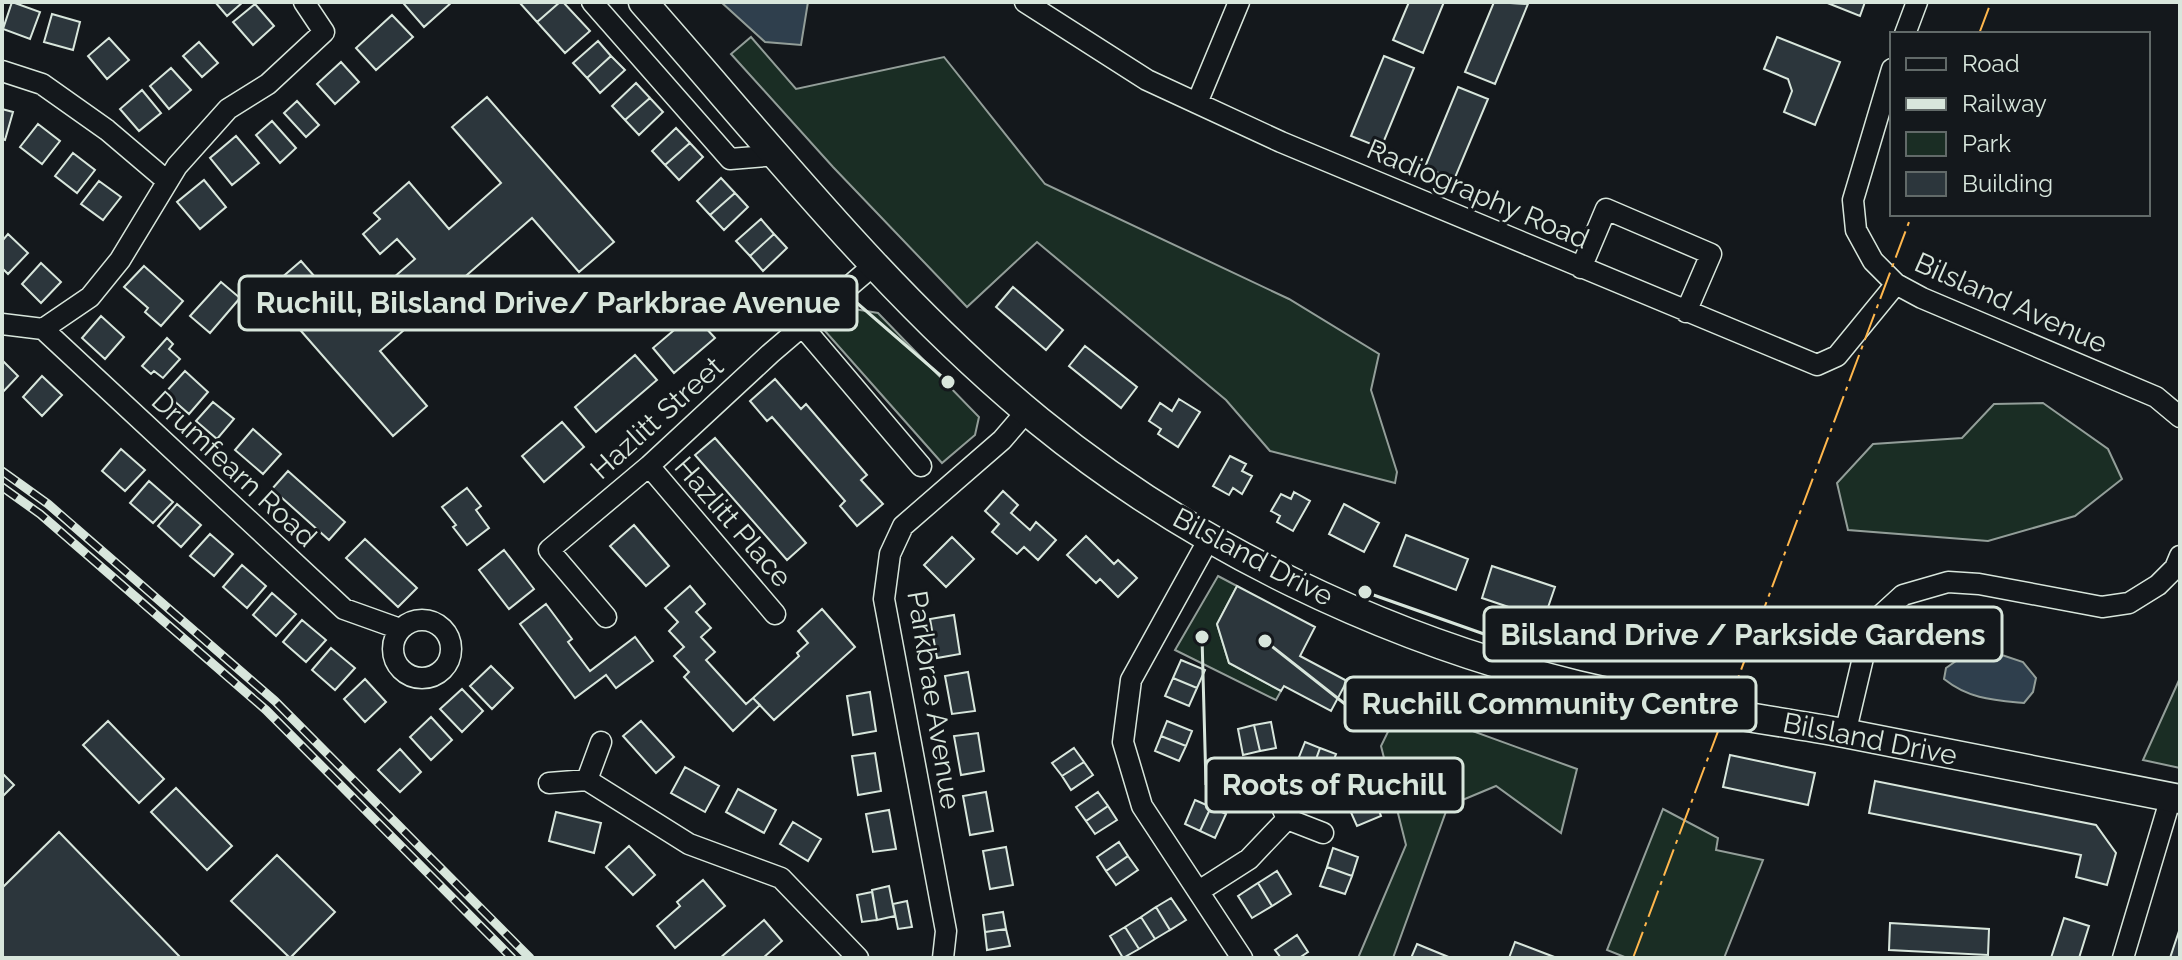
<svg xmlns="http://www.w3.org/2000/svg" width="2182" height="960" viewBox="0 0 2182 960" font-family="Raleway,sans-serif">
  <rect width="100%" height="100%" fill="#14181c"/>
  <path fill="#1a2d24" stroke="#939e99" stroke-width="2" d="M751,37L796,89L944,57L1045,184L1289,299L1379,354L1371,390L1397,472L1395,483L1270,451L1226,400L1037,242L967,307L833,167L731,54Z
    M848,308L878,313L979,417L975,435L942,463L825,331Z
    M2043,403L2108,449L2122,479L2075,516L1988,541L1848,530L1837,483L1873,444L1962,438L1994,404Z
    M1218,576L1237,586L1217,624L1229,663L1281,691L1276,700L1175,650Z
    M2180,678V768L2143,760Z
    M1401,705L1577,769L1561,833L1496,786L1448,806L1393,958H1358L1406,845L1381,746Z
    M1663,809L1718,838L1716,850L1763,860L1724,958H1627L1607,950Z"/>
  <path fill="#2f3f4d" stroke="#939e99" stroke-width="2" d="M721,2H808L801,45L765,42Z
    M1996,653L2023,662L2036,678L2033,692L2024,703C1993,700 1969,699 1944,679L1946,668L1966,654Z"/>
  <path fill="#2c363c" stroke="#d8e6dc" stroke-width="2" d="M12,2L40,12L30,39L3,29Z
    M215,2H243L227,16Z
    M407,2H452L424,27L404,4Z
    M519,2H560L537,22Z
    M560,2H563L590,31L565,53L537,22Z
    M1409,2H1444L1423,53L1393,40Z
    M1494,2L1528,4L1495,84L1465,72Z
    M1825,2H1865L1860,16Z
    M255,4L274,26L253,45L233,22Z
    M52,14L80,22L73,50L44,42Z
    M392,15L413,37L376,70L356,48Z
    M1777,37L1840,62L1815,125L1784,112L1792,91L1788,79L1764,69Z
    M109,38L129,60L107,79L88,56Z
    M598,41L611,56L587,78L573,63Z
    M199,42L218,63L202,77L183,56Z
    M611,56L625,70L600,93L587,78Z
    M1384,56L1414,68L1381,148L1351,136Z
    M341,62L359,82L335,104L317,84Z
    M171,68L191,90L169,109L150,86Z
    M636,83L650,98L625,120L612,106Z
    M1458,87L1488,99L1454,180L1425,167Z
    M142,90L161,113L139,131L120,109Z
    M487,97L614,242L579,272L532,218L380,351L427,406L393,436L266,291L301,261L349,316L415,259L397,239L380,254L363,234L380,219L374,213L409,182L449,229L501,183L452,127Z
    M650,98L663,112L639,135L625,120Z
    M297,101L319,125L306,137L284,113Z
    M2,109L13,112L5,140L2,139Z
    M272,121L296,148L280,163L256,135Z
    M38,124L60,141L42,164L20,147Z
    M676,128L690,143L665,165L652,151Z
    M236,136L259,163L232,185L210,158Z
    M690,143L703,157L679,180L665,165Z
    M73,153L95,170L77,193L55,176Z
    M721,178L735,193L710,215L697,201Z
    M204,180L226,207L200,229L177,202Z
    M99,181L121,197L103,220L81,204Z
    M735,193L748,207L724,230L710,215Z
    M761,219L774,234L750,256L736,241Z
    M8,234L28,253L8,274L2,268V241Z
    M774,234L787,248L763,271L750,256Z
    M41,263L61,282L41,303L22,284Z
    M144,266L183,301L161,326L145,312L148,308L124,287Z
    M221,282L240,298L210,333L190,316Z
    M1013,287L1063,330L1046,350L996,307Z
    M693,314L715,338L674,373L653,348Z
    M101,316L124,337L105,359L82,338Z
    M167,338L173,344L169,349L180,359L163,378L154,371L151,374L142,366Z
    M1085,346L1137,387L1121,408L1069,366Z
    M635,355L657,380L596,432L575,407Z
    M2,360L18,376L2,393Z
    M185,371L208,392L189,414L165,393Z
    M42,376L62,395L42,416L23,397Z
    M775,379L801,409L806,404L867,475L861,480L883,504L857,526L840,506L845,501L772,417L767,421L750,401Z
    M1179,399L1200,412L1178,447L1158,434L1161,429L1149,421L1160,403L1172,411Z
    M213,402L234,419L217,439L196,421Z
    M562,422L584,447L544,482L522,456Z
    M253,429L281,454L263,474L235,450Z
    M715,438L806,543L787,560L695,455Z
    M121,449L145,470L125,491L102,471Z
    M1230,456L1246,464L1242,471L1252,476L1242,494L1233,488L1229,495L1213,486Z
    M288,471L345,522L329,540L272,489Z
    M149,481L173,502L153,523L130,503Z
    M467,488L481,506L476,510L489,528L467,545L453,527L456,525L442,507Z
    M1003,491L1018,505L1011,513L1030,530L1036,522L1056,540L1038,560L1024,547L1017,554L992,532L999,524L985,511Z
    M1294,492L1310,501L1293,531L1277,522L1280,516L1271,511L1281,494L1291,499Z
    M177,504L201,525L181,547L158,526Z
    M1344,504L1379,523L1364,552L1329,534Z
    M634,525L669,566L646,586L610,546Z
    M210,534L233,554L214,576L190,556Z
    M1406,535L1468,559L1456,590L1394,566Z
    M1086,536L1114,564L1118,560L1137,578L1118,597L1100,579L1096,583L1067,555Z
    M952,537L974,559L946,587L924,565Z
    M365,539L417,588L398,607L346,558Z
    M504,550L534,589L509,609L479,570Z
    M242,565L266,586L247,608L223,587Z
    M1492,566L1555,587L1544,619L1482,598Z
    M690,586L705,604L696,612L711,628L701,637L715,652L706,660L746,704L753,698L760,705L733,731L684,677L689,672L674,656L684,647L669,631L678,622L665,608Z
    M1237,586L1315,627L1300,656L1347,681L1331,711L1284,686L1281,691L1229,663L1217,624Z
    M272,593L296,614L276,636L253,615Z
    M546,604L572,639L568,642L590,671L635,637L653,661L616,688L606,675L575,698L520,624Z
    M822,609L855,647L774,720L753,698L799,656L797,653L808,643L798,631Z
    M954,615L960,654L937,658L930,619Z
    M302,620L326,640L306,662L283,642Z
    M331,648L355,668L335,690L312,670Z
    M1181,660L1205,670L1197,688L1173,678Z
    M491,666L513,688L492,709L470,686Z
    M968,672L975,711L952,714L945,676Z
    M1173,678L1197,688L1189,706L1165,696Z
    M365,679L386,702L365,722L344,699Z
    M462,689L483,711L462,732L440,709Z
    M870,692L876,731L853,735L847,696Z
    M431,717L452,740L431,760L410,737Z
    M108,721L164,779L139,803L83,745Z
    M641,721L674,757L656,773L623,736Z
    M1167,721L1192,731L1186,746L1161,736Z
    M1271,722L1276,748L1260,751L1254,725Z
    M1254,725L1260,751L1243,755L1238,729Z
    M978,733L984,771L961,775L954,736Z
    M1161,736L1186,746L1179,761L1155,751Z
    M1305,742L1320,748L1311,773L1295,767Z
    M1074,748L1084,762L1062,776L1052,763Z
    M1320,748L1336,754L1326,779L1311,773Z
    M400,749L421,772L400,792L378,770Z
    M875,753L881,791L858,795L852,756Z
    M1730,755L1815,773L1808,805L1723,787Z
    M1084,762L1093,775L1071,790L1062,776Z
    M685,767L719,786L705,812L671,793Z
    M2,773L14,785L2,797Z
    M1875,781L2096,825L2116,853L2107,885L2076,877L2081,855L1869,813Z
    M176,788L232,846L207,870L151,812Z
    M738,789L776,810L764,833L726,812Z
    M986,792L993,831L970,835L963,796Z
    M1098,792L1108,806L1086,821L1076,807Z
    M1374,798L1381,816L1357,826L1349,808Z
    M1195,800L1211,807L1200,831L1185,824Z
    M1108,806L1117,820L1095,834L1086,821Z
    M1211,807L1226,814L1215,838L1200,831Z
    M889,810L896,849L873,852L866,814Z
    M556,812L601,823L594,853L549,841Z
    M793,822L821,839L808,861L780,844Z
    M59,832L181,958H2V888Z
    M1119,842L1128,856L1106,871L1097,857Z
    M629,846L655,875L633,895L606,867Z
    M1006,847L1013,885L990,889L983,851Z
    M1333,848L1358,857L1352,876L1327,867Z
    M277,855L335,912L290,958L231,901Z
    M1128,856L1138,870L1116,885L1106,871Z
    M1327,867L1352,876L1345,894L1320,886Z
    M1277,871L1291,894L1272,906L1258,883Z
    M703,880L725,906L675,948L657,926L680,906L677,902Z
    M1258,883L1272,906L1252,918L1238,896Z
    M889,886L895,916L877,920L872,890Z
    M872,892L877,920L862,922L857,895Z
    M1171,898L1186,920L1170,930L1156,907Z
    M907,901L912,927L898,929L893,904Z
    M1156,907L1170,930L1155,939L1141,917Z
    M1003,912L1006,929L985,932L983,915Z
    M1141,917L1155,939L1139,949L1125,927Z
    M2064,918L2089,926L2079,958H2051Z
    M764,920L782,941L763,958H720Z
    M1890,923L1989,929L1988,955L1889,950Z
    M1125,927L1139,949L1123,958L1110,936Z
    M2180,928V958H2170Z
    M1006,929L1010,946L987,950L985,932Z
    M1297,935L1308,952L1299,958H1281L1275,950Z
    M1515,942L1557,958H1509Z
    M1417,944L1451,958H1411Z"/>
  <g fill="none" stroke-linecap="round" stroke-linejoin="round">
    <g stroke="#d8e6dc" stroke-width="23">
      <path id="street" d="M592,2L730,159L778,155
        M1025,2L1147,80L1281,142L1817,365L1837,356L1896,284
        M1905,34L1917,2
        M1892,69L1853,200L1856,230L1873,261L1896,284L1922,298L2156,397L2180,417
        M2,71L42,84L107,130L167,181
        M1197,103L1239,2
        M1581,268L1606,209L1711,254L1686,312
        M2,324L43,329L344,609L400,629
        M803,327L921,466
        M43,329L90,297L120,260L177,166L228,109L268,84L324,32L304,2
        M649,466L775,614
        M1210,537L1131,680L1123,742L1142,806L1242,958
        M606,617L549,550L649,466L771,353L874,265
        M393 649a29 29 0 1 1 58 0a29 29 0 1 1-58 0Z
        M1845,734L1867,641L1880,616L1903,595L1948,582L1979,584L2102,607L2129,603L2158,585L2175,568L2180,556
        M587,780L601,742
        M549,783L587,780L689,844L781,878L858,958
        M1287,819L1323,833
        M1199,891L1249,859L1287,819L1272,784
        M943,958L946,931L884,599L890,554L903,526L1002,440L1027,411
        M2123,958L2171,797"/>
    </g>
    <g stroke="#d8e6dc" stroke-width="31">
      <path id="secondary" d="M643,2C770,146 890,299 1039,421C1192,546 1385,639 1577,685C1665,706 1755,717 1844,733C1956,754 2068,776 2180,799"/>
    </g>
    <use href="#street" stroke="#14181c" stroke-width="20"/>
    <use href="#secondary" stroke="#14181c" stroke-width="28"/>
    <g stroke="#d8e6dc" stroke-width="9">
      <path id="rail" d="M2,471L48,504L275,701L530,958
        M2,487L40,514L266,710L512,958"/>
    </g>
    <use href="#rail" stroke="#14181c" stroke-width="6" stroke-dasharray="18" stroke-linecap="butt"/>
    <path stroke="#ffb74d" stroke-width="2" stroke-dasharray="28 6 4 6" stroke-linecap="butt" d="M1979,34L1991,2
      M1633,958L1912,214"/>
  </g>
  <g text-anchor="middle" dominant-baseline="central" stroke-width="6" stroke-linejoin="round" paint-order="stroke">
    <g font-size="28" fill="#d8e6dc" stroke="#14181c">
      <text transform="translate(1478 194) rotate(23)">Radiography Road</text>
      <text transform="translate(2011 303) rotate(24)">Bilsland Avenue</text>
      <text transform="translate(657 418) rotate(-42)">Hazlitt Street</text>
      <text transform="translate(234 469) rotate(43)">Drumfearn Road</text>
      <text transform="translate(733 522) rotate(49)">Hazlitt Place</text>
      <text transform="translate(1253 557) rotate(28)">Bilsland Drive</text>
      <text transform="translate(934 700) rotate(81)">Parkbrae Avenue</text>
      <text transform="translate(1870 739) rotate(11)">Bilsland Drive</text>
    </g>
  </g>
  <path fill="none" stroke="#d8e6dc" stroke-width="3" d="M948 382L857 303M1365 592L1484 634M1265 641L1345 704M1202 637L1206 785"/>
  <g fill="#d8e6dc" stroke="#14181c" stroke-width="3">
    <circle cx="948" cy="382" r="8"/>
    <circle cx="1365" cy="592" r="8"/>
    <circle cx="1265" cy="641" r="8"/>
    <circle cx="1202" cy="637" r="8"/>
  </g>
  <g fill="#14181c" stroke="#d8e6dc" stroke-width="3">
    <rect x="239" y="276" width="618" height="54" rx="8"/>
    <rect x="1484" y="607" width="518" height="54" rx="8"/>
    <rect x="1345" y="677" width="411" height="54" rx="8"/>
    <rect x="1206" y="758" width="257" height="54" rx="8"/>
  </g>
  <g font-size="30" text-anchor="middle" font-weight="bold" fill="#d8e6dc">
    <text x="548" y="313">Ruchill, Bilsland Drive/ Parkbrae Avenue</text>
    <text x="1743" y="645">Bilsland Drive / Parkside Gardens</text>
    <text x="1550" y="714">Ruchill Community Centre</text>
    <text x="1334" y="795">Roots of Ruchill</text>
  </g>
  <rect width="2182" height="960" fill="none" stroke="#d8e6dc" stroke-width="8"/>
  <rect x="1890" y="32" width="260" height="184" fill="#14181c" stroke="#626a69" stroke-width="2"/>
  <rect x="1906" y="58" width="40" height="12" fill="#14181c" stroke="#626a69" stroke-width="2"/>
  <text x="1962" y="72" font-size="24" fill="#d8e6dc">Road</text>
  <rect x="1906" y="98" width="40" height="12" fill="#d8e6dc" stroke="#626a69" stroke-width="2"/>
  <text x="1962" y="112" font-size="24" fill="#d8e6dc">Railway</text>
  <rect x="1906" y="132" width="40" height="24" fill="#1a2d24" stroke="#626a69" stroke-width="2"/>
  <text x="1962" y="152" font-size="24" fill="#d8e6dc">Park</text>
  <rect x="1906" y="172" width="40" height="24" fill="#2c363c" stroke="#626a69" stroke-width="2"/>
  <text x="1962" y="192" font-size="24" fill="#d8e6dc">Building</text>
</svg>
